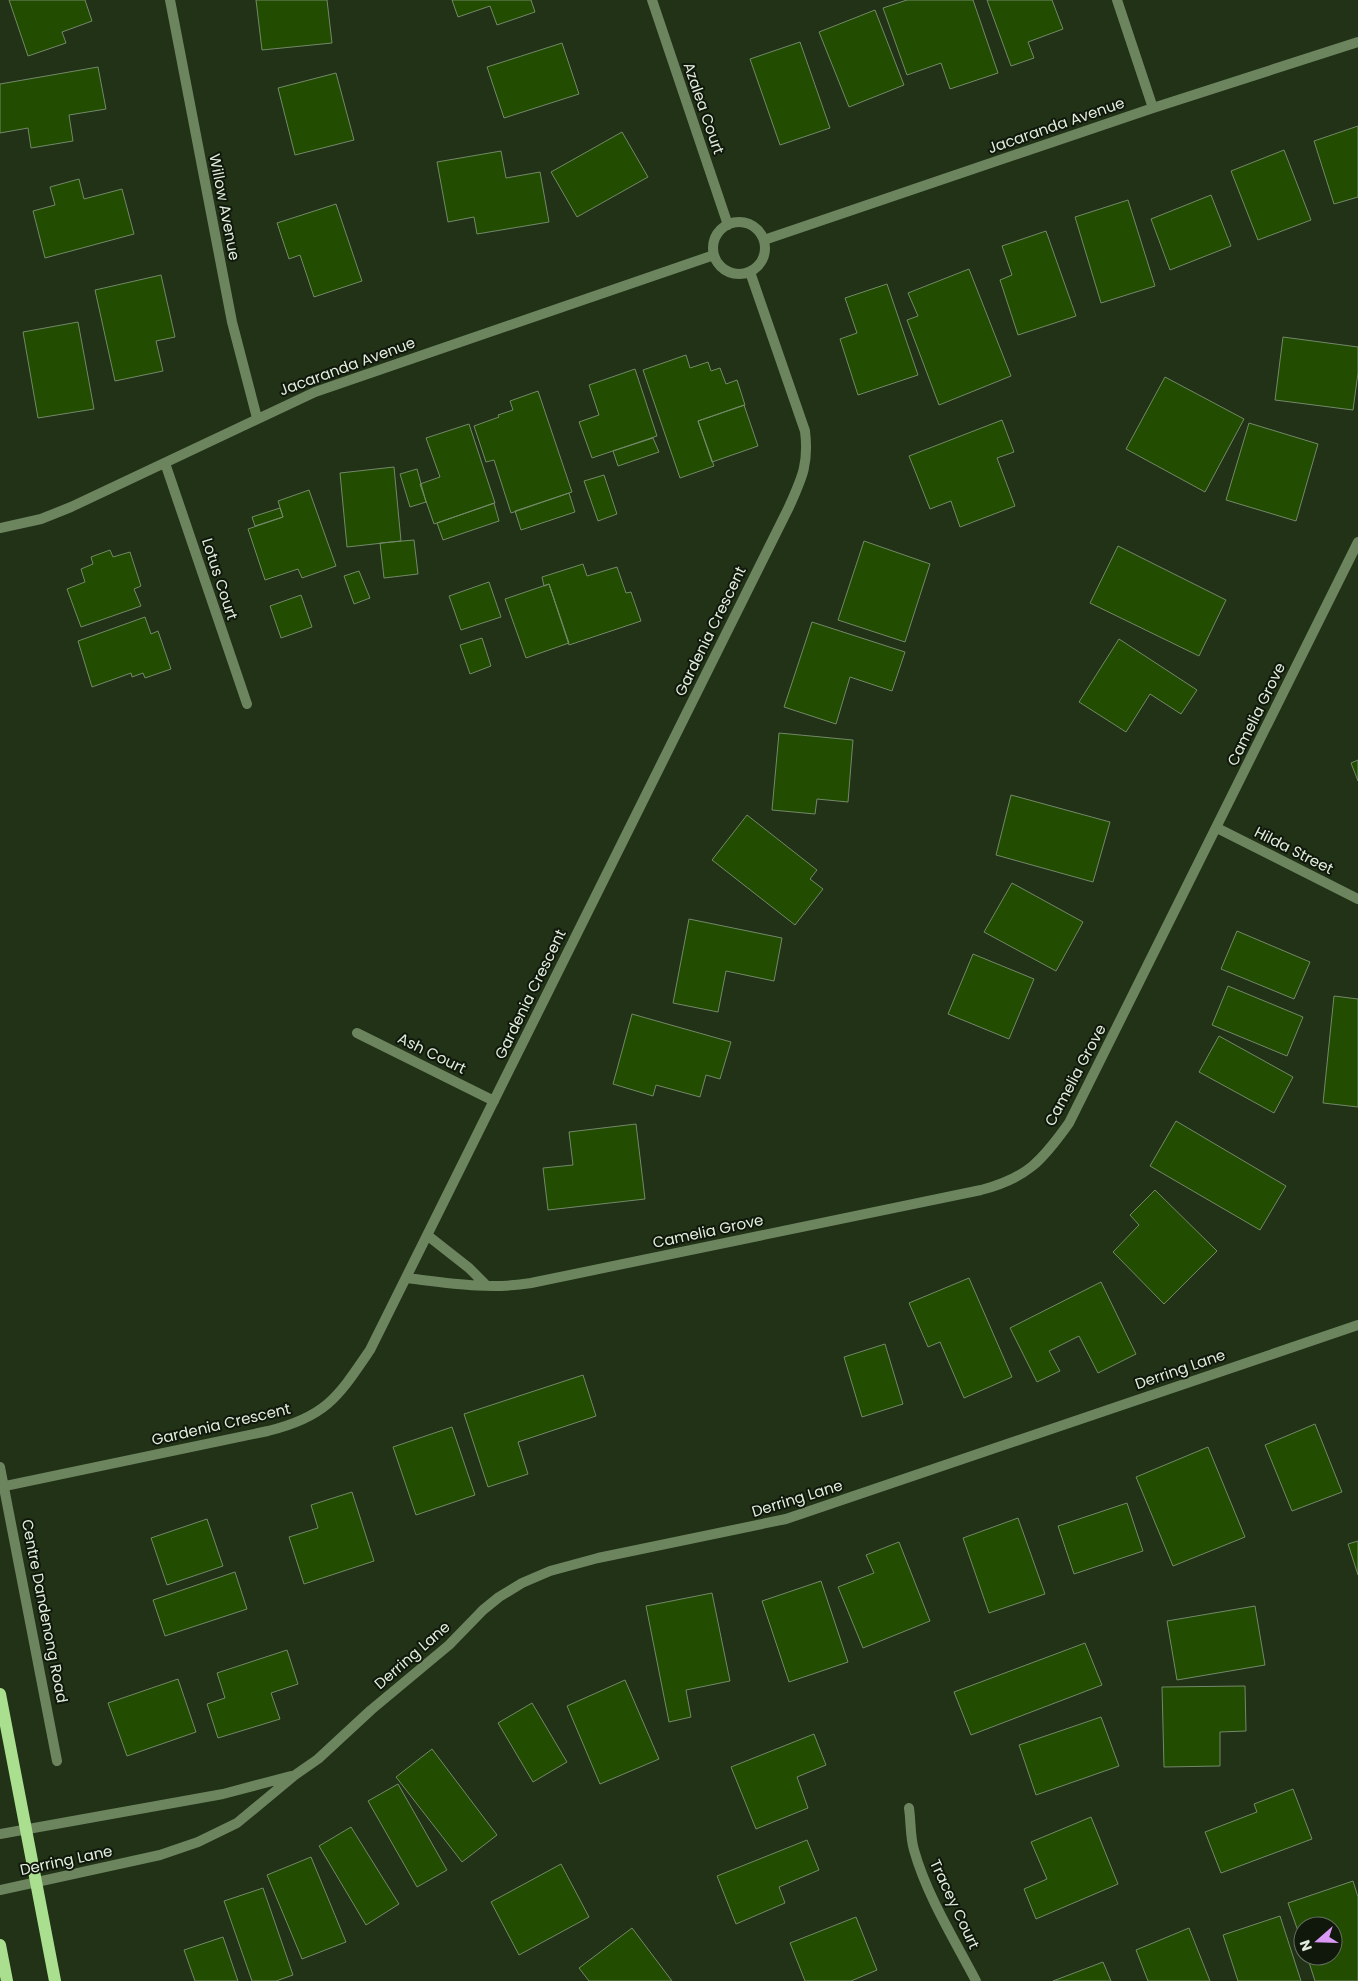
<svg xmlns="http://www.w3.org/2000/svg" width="1358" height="1981" viewBox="0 0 1358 1981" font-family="Poppins,sans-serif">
  <rect width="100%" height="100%" fill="#213217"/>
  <path fill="#224d00" stroke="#738869" d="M9,0H85L92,21L62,32L66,43L28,56Z
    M256,0H327L332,43L262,50Z
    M452,0H531L535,12L497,25L490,6L458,17Z
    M907,0H973L998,73L950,89L941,63L907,75L883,8Z
    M987,0H1052L1063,29L1028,42L1034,58L1011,66Z
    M875,10L904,85L849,107L819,32Z
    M800,42L830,128L780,145L750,59Z
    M562,43L579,94L504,118L487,67Z
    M98,67L106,109L69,115L73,141L31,148L28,128L0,133V84Z
    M336,73L354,140L295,155L278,88Z
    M1358,126V197L1334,204L1314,141Z
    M622,132L648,177L577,217L551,172Z
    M1284,150L1311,220L1258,240L1231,171Z
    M501,151L506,178L540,172L549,222L477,234L474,217L448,222L437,162Z
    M79,179L84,199L122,189L134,234L45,258L33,211L55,205L50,187Z
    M1211,195L1231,246L1170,270L1151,219Z
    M1128,200L1155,286L1101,303L1075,217Z
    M336,204L362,281L314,297L300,255L289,259L277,223Z
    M1046,231L1076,316L1018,335L1000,280L1012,275L1002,246Z
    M969,269L1011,376L939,405L907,320L918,316L908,293Z
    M161,275L175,337L156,341L163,371L115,381L95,290Z
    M887,284L918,375L858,395L840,339L857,333L845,298Z
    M78,322L94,409L38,418L23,332Z
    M1283,337L1358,347V373L1353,410L1275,400Z
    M686,355L690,368L708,362L711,371L720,368L726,384L737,380L745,405L698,421L714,466L680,478L643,370Z
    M635,369L657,436L592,458L579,422L599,415L589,385Z
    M1165,377L1244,419L1205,492L1126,449Z
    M538,391L572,492L511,513L494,460L486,462L474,426L499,417L498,415L513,410L510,401Z
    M744,405L758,446L712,462L698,421Z
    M1002,420L1014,452L997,458L1015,506L960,527L951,501L930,509L909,456Z
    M1249,423L1318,444L1296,521L1226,500Z
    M469,424L495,503L434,524L420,484L440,477L426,438Z
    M653,438L659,452L618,466L613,451Z
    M394,467L401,541L347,547L340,473Z
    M417,469L426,502L410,507L400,474Z
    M604,475L617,514L598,521L584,481Z
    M309,490L336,566L302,578L298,569L265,580L248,529L283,517L278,501Z
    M569,493L575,512L521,530L515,511Z
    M494,503L499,521L443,540L437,523Z
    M280,508L283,517L255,526L252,517Z
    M414,540L418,574L384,578L380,543Z
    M864,541L930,564L905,642L838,620Z
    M1118,546L1226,600L1199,656L1090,603Z
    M110,550L113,557L130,552L141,586L134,589L141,606L81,627L67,589L85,582L81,569L93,564L91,557Z
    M583,564L587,576L617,567L626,593L631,592L641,621L569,645L549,584L544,586L542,577Z
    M359,571L370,598L354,604L344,576Z
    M489,582L501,617L461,630L449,596Z
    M549,584L569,643L526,658L505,599Z
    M301,595L312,627L281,638L270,606Z
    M145,617L151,634L158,631L171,669L145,678L143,673L132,677L131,673L92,687L78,641Z
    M812,622L905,652L892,691L850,677L836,724L784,707Z
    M482,638L491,666L470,674L460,645Z
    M1119,639L1197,690L1181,714L1150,694L1126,732L1079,702Z
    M779,733L853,740L848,802L817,799L815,814L772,810Z
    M1358,760V781L1351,763Z
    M1011,795L1110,822L1093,882L996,855Z
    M747,815L817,870L810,879L823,889L795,925L712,860Z
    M1012,883L1083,922L1056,971L984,932Z
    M689,919L782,938L774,981L726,971L718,1012L673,1003Z
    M1237,931L1310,962L1294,999L1221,969Z
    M973,954L1034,979L1009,1039L948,1014Z
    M1228,986L1303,1017L1287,1056L1212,1025Z
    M1334,996L1358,999V1107L1323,1103Z
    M632,1014L731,1042L720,1079L706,1075L700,1097L656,1085L653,1096L613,1084Z
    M1219,1036L1293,1077L1274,1113L1199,1072Z
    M1176,1121L1286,1186L1260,1230L1150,1166Z
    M636,1124L645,1199L548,1210L543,1168L573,1165L569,1132Z
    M1155,1190L1217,1251L1164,1304L1113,1252L1139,1225L1130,1215Z
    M969,1278L1012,1377L964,1398L940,1342L928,1347L909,1303Z
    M1101,1282L1136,1354L1098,1373L1079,1336L1049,1351L1060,1371L1037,1382L1010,1328Z
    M885,1344L903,1404L862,1417L844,1357Z
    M583,1375L596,1416L518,1442L528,1474L488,1487L464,1414Z
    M1315,1424L1342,1492L1292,1511L1265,1445Z
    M452,1427L475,1495L416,1515L393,1447Z
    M1208,1447L1245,1537L1173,1566L1136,1477Z
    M352,1492L374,1561L304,1584L289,1537L318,1528L311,1505Z
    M1127,1503L1143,1551L1074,1574L1058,1526Z
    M1018,1518L1045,1594L989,1613L963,1538Z
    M207,1519L223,1566L167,1585L151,1538Z
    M1358,1541V1575L1348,1544Z
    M899,1542L930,1621L863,1648L838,1587L874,1573L866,1555Z
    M235,1572L247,1609L165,1636L153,1600Z
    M821,1581L848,1662L789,1682L762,1601Z
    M712,1593L730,1681L686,1690L691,1717L669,1722L646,1606Z
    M1255,1606L1265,1665L1177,1680L1167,1621Z
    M1085,1643L1102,1685L971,1735L954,1692Z
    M287,1650L298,1684L271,1693L280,1719L218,1738L207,1704L225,1698L217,1673Z
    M178,1679L196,1732L127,1756L108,1703Z
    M625,1680L659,1759L600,1784L567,1706Z
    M1245,1686L1246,1731L1220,1732V1766L1164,1767L1162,1687Z
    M532,1703L567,1762L533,1782L498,1723Z
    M1101,1717L1119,1766L1036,1795L1019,1745Z
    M814,1734L826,1765L797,1777L808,1808L756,1829L731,1767Z
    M432,1749L497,1835L462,1862L396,1777Z
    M398,1784L447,1870L417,1887L368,1801Z
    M1293,1789L1312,1839L1221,1873L1205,1832L1257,1812L1254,1804Z
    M1091,1817L1118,1884L1036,1919L1024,1889L1047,1879L1031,1842Z
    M351,1827L399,1904L366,1925L319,1846Z
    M807,1840L819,1870L779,1887L785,1903L736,1924L717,1876Z
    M311,1857L346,1942L302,1959L267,1875Z
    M561,1864L589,1917L519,1955L491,1902Z
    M1353,1881L1358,1897V1981H1315L1307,1956H1333V1926H1303V1945L1288,1903Z
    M263,1888L293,1975L276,1981H252L224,1901Z
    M1280,1916L1301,1981H1238L1223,1935Z
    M856,1917L877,1970L851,1981H805L790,1943Z
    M632,1928L672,1981H589L579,1968Z
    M1189,1928L1210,1981H1148L1136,1950Z
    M223,1937L238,1981H195L184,1950Z
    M1103,1962L1111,1981H1053Z"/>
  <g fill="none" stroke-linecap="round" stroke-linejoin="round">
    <path stroke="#6c855f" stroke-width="10" d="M170,0L232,322L257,418
      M652,0L728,225
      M1117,0L1153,108
      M713 248a26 26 0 1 1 52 0a26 26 0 1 1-52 0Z
      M764,240L1153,108L1358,42
      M165,463L247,704
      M0,528L41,519L71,507L315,392L714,255
      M1217,828L1358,899
      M357,1033L494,1101
      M427,1235L469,1268L486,1285
      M406,1278C448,1283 490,1290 531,1283L981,1190C1027,1178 1042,1161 1069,1123L1358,542
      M0,1467L57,1761
      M0,1487L268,1431C326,1417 338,1397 370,1350L789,507C802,478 809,464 805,431L750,272
      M909,1808C911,1821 910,1837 914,1850C927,1896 954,1939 976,1981
      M0,1834L223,1794L291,1776
      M0,1890L160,1855L198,1842L237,1823L295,1775L318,1759L371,1710L449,1645L483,1610L499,1597L522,1583L550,1571L598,1558L786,1519L1358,1325"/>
    <path stroke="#aadf8f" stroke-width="12" d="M0,1694L55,1981
      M0,1945L7,1981"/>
  </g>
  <g text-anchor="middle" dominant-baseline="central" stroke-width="4" stroke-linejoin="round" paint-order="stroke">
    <g font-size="15" fill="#e1eddc" stroke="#10180c">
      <text transform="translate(704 108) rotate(71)">Azalea Court</text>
      <text transform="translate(1056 125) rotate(-19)">Jacaranda Avenue</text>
      <text transform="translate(225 207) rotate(79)">Willow Avenue</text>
      <text transform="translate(347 366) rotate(-20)">Jacaranda Avenue</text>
      <text transform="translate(220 579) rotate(72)">Lotus Court</text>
      <text transform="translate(710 631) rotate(-64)">Gardenia Crescent</text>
      <text transform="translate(1256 714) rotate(-64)">Camelia Grove</text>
      <text transform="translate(1294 850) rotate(27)">Hilda Street</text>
      <text transform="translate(530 994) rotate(-64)">Gardenia Crescent</text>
      <text transform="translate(432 1053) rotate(26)">Ash Court</text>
      <text transform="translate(1075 1075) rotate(-62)">Camelia Grove</text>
      <text transform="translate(708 1231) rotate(-12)">Camelia Grove</text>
      <text transform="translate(1180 1369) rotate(-19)">Derring Lane</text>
      <text transform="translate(221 1424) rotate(-13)">Gardenia Crescent</text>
      <text transform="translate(797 1498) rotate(-17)">Derring Lane</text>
      <text transform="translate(45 1611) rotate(79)">Centre Dandenong Road</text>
      <text transform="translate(412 1655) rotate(-41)">Derring Lane</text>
      <text transform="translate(66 1860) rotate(-12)">Derring Lane</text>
      <text transform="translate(955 1904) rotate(65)">Tracey Court</text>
    </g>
  </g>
  <g transform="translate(1318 1941) rotate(250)"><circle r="24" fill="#10180c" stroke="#646d5f"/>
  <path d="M0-4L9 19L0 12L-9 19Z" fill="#db99f6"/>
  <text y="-8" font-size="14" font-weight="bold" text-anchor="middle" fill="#e1eddc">N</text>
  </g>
</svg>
